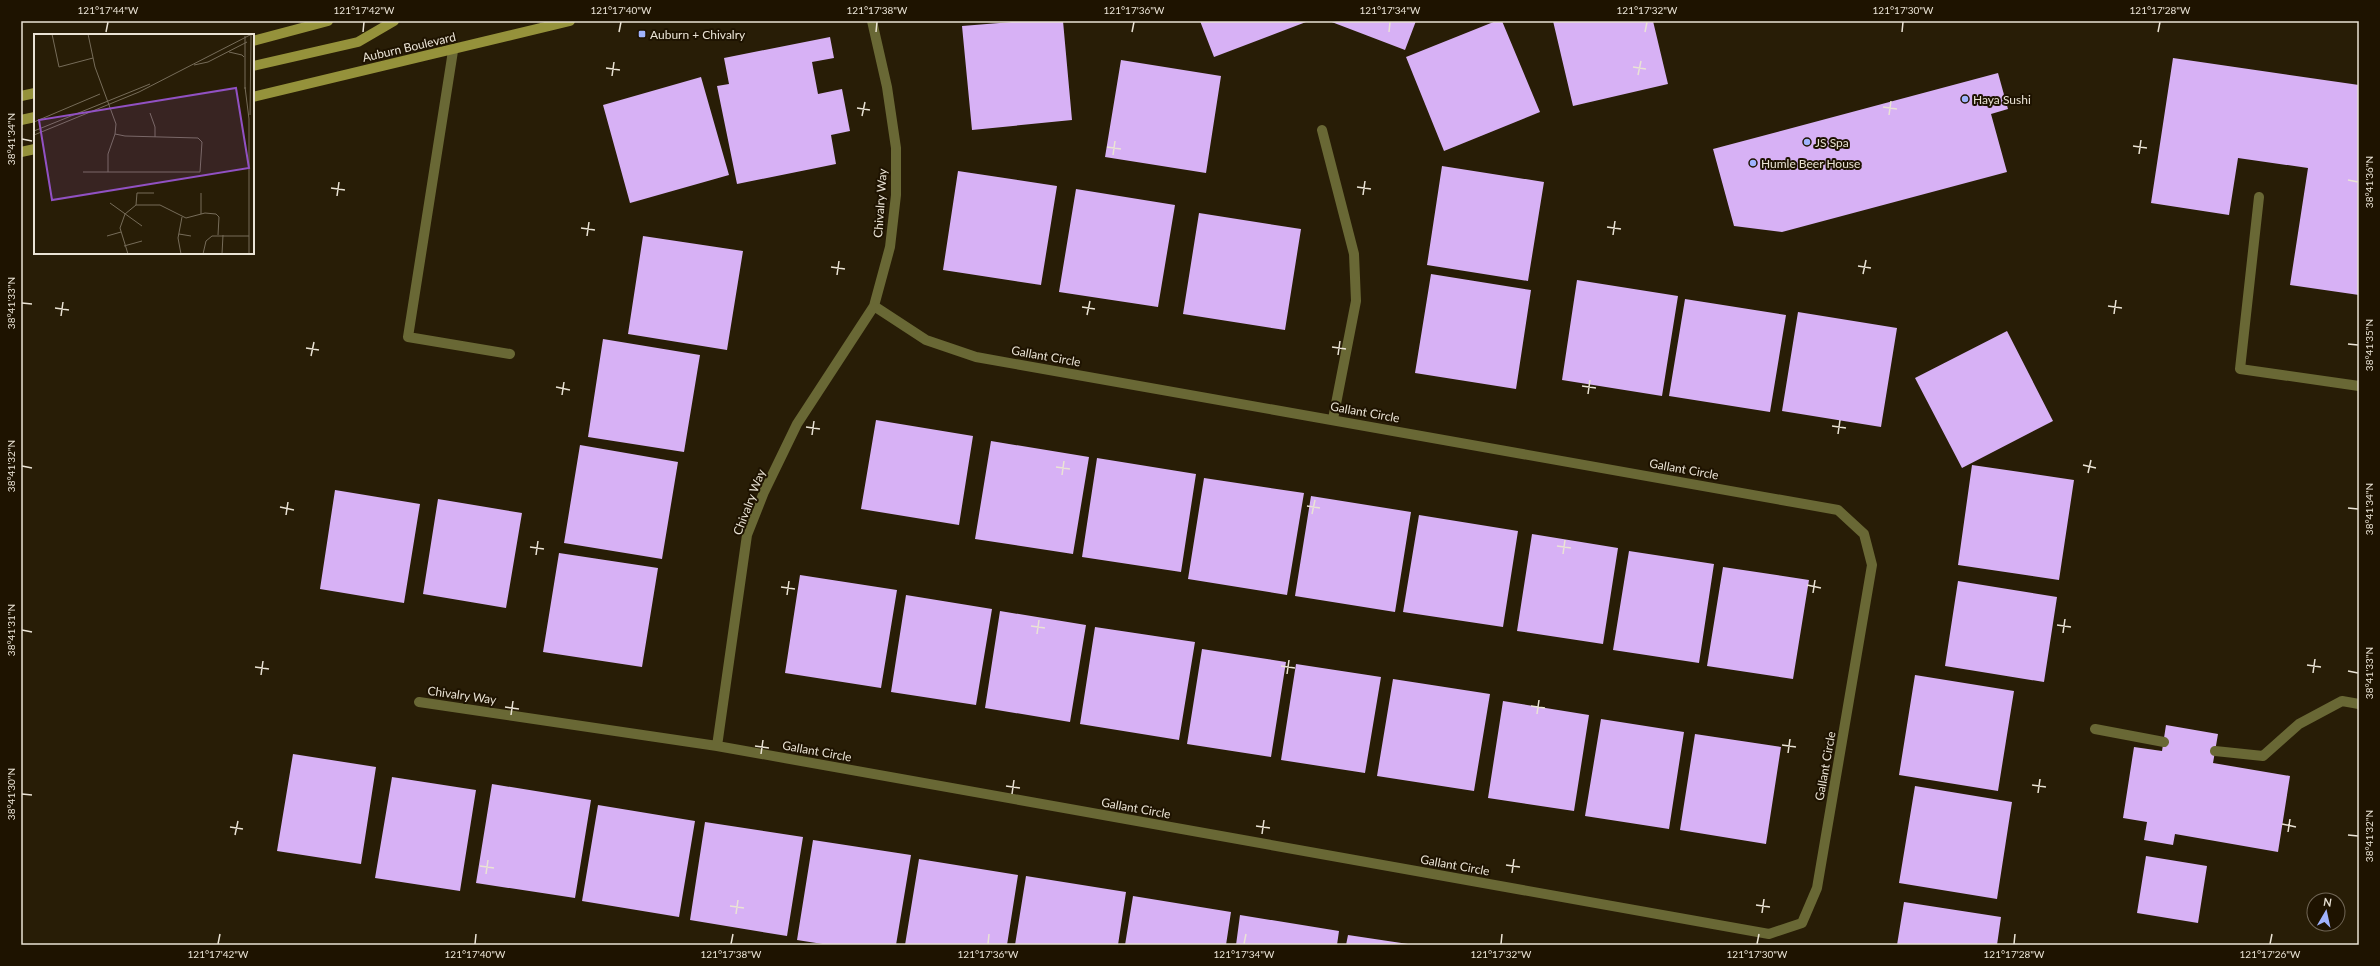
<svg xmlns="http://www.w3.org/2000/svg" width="2380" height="966" viewBox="0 0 2380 966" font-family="Lato,sans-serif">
  <rect width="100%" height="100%" fill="#281d06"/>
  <path fill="#d7b1f5" d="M1023,21H1063L1072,120L972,130L962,26Z
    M1200,21H1306V22L1214,57Z
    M1329,21H1416L1405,50Z
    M1496,21H1502L1540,112L1444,151L1406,57Z
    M1553,21H1653L1668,84L1573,106Z
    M830,37L834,58L812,62L818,94L842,89L850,131L831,135L836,164L737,184L717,86L729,84L724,58Z
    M2173,58L2359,85V295L2290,285L2308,168L2238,158L2229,215L2151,203Z
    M1121,60L1221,76L1206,173L1105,157Z
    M1998,73L2008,109L1991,114L2007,172L1782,232L1734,226L1713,149Z
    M701,77L729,175L630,203L603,105Z
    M1442,166L1544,182L1528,281L1427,265Z
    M958,171L1057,186L1041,285L943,270Z
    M1076,189L1175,205L1158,307L1059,292Z
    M1199,213L1301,229L1285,330L1183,314Z
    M643,236L743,251L727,350L628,334Z
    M1431,274L1531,290L1516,389L1415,373Z
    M1577,280L1678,296L1662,396L1562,380Z
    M1685,299L1786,315L1770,412L1669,396Z
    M1798,312L1897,328L1881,427L1782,411Z
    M2007,331L2053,421L1962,468L1915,378Z
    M603,339L700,355L684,452L588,437Z
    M876,420L973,436L959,525L861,509Z
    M991,441L1089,457L1073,554L975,539Z
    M580,445L678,462L662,559L564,543Z
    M1097,458L1196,474L1181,572L1082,557Z
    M1972,465L2074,480L2059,580L1958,565Z
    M1204,478L1304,493L1287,595L1188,579Z
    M335,490L420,504L404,603L320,589Z
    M1311,496L1411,512L1395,612L1295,596Z
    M438,499L522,513L506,608L423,594Z
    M1419,515L1518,531L1503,627L1403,612Z
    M1532,534L1618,548L1603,644L1517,631Z
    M1629,551L1714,564L1699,663L1613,650Z
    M559,553L658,568L642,667L543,652Z
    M1723,567L1809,580L1793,679L1707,666Z
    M800,575L897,590L881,688L785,673Z
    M1958,581L2057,597L2044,682L1945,666Z
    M906,595L992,609L976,705L891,692Z
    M1000,611L1086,625L1070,722L985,708Z
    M1095,627L1195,642L1179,740L1080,724Z
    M1202,649L1286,662L1271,757L1187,744Z
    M1296,664L1381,677L1365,773L1281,760Z
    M1915,675L2014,691L1998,791L1899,775Z
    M1393,679L1490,694L1474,791L1377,776Z
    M1503,701L1589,715L1574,811L1488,798Z
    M1601,719L1684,732L1669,829L1585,816Z
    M2166,725L2218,734L2213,763L2290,776L2278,852L2175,834L2173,845L2144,840L2147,822L2123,818L2134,747L2162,751Z
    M1695,734L1781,747L1766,844L1680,830Z
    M293,754L376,767L361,864L277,851Z
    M392,777L476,790L460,891L375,878Z
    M492,784L591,800L575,898L476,883Z
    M1915,786L2012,802L1997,899L1899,883Z
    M598,805L695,821L679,917L582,901Z
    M705,822L803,837L787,936L690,920Z
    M813,840L911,855L896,945H829L797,940Z
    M2146,856L2207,866L2198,923L2137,913Z
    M919,859L1018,875L1007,945H905Z
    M1026,876L1126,892L1118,945H1015Z
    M1133,896L1231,912L1226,945H1125Z
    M1904,902L2001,917L1997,945H1897Z
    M1240,915L1339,931L1337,945H1236Z
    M1348,935L1408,944V945H1346Z"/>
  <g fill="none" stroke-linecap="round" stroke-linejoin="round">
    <path stroke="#696835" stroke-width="10" d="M453,51L408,337L510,354
      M2259,197L2240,369L2359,386
      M2095,729L2164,742
      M2215,751L2263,756L2299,724L2342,701L2359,704"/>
    <path stroke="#696835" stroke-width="10" d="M1322,130L1354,254L1356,301L1333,419
      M419,702L717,746L1769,934L1802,923L1817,888L1872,565L1864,534L1838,510L976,357L926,340L874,306
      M717,746L747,535L764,492L797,424L874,306L890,247L896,195V148L887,87L872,21"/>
    <path stroke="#95923b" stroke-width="10" d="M253,41L328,21
      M253,66L358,42L394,21
      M21,96L35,93
      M253,97L570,21
      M21,120L35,117
      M21,152L35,149"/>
  </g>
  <path fill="none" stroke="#eae3d5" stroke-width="1.5" d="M106,32L108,22M363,32L364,22M619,32L621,22M876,32L877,22M1132,32L1134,22M1389,32L1390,22M1645,32L1647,22M1902,32L1903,22M2158,32L2160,22M1633,67L1646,69M606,68L620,70M1638,75L1641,61M612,76L614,62M1883,107L1897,109M857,108L870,110M1889,115L1891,101M862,116L865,102M22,139L32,141M2133,146L2147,148M1107,147L1121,149M2139,154L2141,140M1113,155L1115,141M2348,180L2358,182M1357,187L1371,189M331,188L345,190M1363,195L1365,181M337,196L339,182M1607,227L1621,229M581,228L595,230M1613,235L1615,221M587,236L589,222M1858,266L1871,268M831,267L845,269M1863,274L1866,260M837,275L839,261M22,303L32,304M2108,306L2122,308M1082,307L1095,309M55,308L69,310M2114,314L2116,300M1087,315L1090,301M61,316L63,302M2348,344L2358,345M1332,347L1346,349M306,348L319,350M1338,355L1340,341M311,356L314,342M1582,386L1596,388M556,387L570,390M1588,394L1590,380M562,395L564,382M1832,426L1846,428M806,427L820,429M1838,434L1840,420M812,435L814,421M2083,465L2096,468M22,466L32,468M1056,467L1070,469M2088,473L2091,460M1062,475L1064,461M1307,506L1320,508M280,507L294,510M2348,508L2358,509M1312,514L1315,500M286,515L288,502M1557,546L1571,548M530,547L544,549M1563,554L1565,540M536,555L538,541M1807,585L1821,588M781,587L795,589M1813,593L1815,580M787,595L789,581M2057,625L2071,627M1031,626L1045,628M22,630L32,632M2063,633L2065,619M1037,634L1039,620M2307,665L2321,667M1281,666L1295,668M255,667L269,669M2348,671L2358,673M2313,673L2315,659M1287,674L1289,660M261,675L263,661M1531,706L1545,708M505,707L519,709M1537,714L1539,700M511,715L513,701M1782,745L1796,747M755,746L769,748M1788,753L1790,739M761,754L763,740M2032,785L2046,787M1006,786L1020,788M2038,793L2040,779M22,794L32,795M1012,794L1014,780M2282,824L2296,827M1256,826L1270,828M230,827L243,829M2288,832L2290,819M1262,834L1264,820M235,835L238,821M2348,835L2358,836M1506,865L1520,867M480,866L494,868M1512,873L1514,859M486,874L488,860M1756,905L1770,907M730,906L744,908M1762,913L1764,899M736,914L738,900M218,944L220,934M475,944L476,934M731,944L733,934M988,944L989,934M1244,944L1246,934M1501,944L1502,934M1757,944L1759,934M2014,944L2015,934M2270,944L2272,934"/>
  <g fill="#a0b3fd" stroke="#1e1300" stroke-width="1.5">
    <rect x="638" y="30" width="8" height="8" rx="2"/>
    <circle cx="1965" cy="99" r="4"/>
    <circle cx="1807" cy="142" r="4"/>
    <circle cx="1753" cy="163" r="4"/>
  </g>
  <g text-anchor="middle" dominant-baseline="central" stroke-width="4" stroke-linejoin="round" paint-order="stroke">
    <g font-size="12" fill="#eae3d5" stroke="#1e1300" text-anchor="start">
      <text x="650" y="34">Auburn + Chivalry</text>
      <text x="1973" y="99">Haya Sushi</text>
      <text x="1815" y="142">JS Spa</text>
      <text x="1761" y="163">Humle Beer House</text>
    </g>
    <g font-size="12" fill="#eae3d5" stroke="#1e1300">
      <text transform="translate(409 47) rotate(-13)">Auburn Boulevard</text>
      <text transform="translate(880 203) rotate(-86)">Chivalry Way</text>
      <text transform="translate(1046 356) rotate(10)">Gallant Circle</text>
      <text transform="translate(1365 412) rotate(10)">Gallant Circle</text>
      <text transform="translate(1684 469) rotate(10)">Gallant Circle</text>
      <text transform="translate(749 502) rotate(-69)">Chivalry Way</text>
      <text transform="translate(462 695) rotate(8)">Chivalry Way</text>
      <text transform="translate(817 751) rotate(10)">Gallant Circle</text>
      <text transform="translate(1825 766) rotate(-80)">Gallant Circle</text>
      <text transform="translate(1136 808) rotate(10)">Gallant Circle</text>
      <text transform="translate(1455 865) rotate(10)">Gallant Circle</text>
    </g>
  </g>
  <g transform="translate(34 34)">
    <rect width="220" height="220" fill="#281d06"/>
    <path fill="none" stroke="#766c59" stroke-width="1" d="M18,0L25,33L59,24M54,0L61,33L82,90L81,100L74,120V138M195,18L208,21L210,23M160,31L174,28L213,8M211,53L215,85V220M211,55V2M116,79L121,93V103M216,81L217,0M0,88L66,60M0,97L116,50M0,101L105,58L218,0M49,138H166L168,108L164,104L91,102L81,100M76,169L108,192M102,171L103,159H120M167,180V159M145,200L157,202M73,202L87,198M90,212L108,207M94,220L86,194L91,180L102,171H126L152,184L171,179L182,180L185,183L184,201M147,220L144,204L148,183M169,220L172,207L178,202H215M188,220L189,201"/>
    <path fill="#9151c3" fill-opacity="0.15" stroke="#9151c3" stroke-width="2" d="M202,54L215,134L18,166L5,86Z"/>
    <rect width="220" height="220" fill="none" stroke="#eae3d5" stroke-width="2"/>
  </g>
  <rect width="2380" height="966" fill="none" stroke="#1e1300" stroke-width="44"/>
  <g transform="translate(2326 912) rotate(9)"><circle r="19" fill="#1e1300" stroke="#706655"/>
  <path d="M0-3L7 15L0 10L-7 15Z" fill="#a0b3fd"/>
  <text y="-6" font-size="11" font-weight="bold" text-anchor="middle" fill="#eae3d5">N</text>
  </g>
  <rect x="22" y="22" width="2336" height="922" fill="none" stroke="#eae3d5" stroke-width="1.5"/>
  <g font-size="10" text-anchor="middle" fill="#eae3d5">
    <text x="108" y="14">121°17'44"W</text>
    <text x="364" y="14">121°17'42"W</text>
    <text x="621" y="14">121°17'40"W</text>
    <text x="877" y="14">121°17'38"W</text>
    <text x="1134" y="14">121°17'36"W</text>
    <text x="1390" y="14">121°17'34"W</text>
    <text x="1647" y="14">121°17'32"W</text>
    <text x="1903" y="14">121°17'30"W</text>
    <text x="2160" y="14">121°17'28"W</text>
    <text transform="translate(11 139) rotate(-90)" y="4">38°41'34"N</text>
    <text transform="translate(2369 182) rotate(-90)" y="4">38°41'36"N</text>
    <text transform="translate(11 303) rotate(-90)" y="4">38°41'33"N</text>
    <text transform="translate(2369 345) rotate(-90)" y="4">38°41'35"N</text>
    <text transform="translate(11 466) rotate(-90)" y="4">38°41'32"N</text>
    <text transform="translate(2369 509) rotate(-90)" y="4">38°41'34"N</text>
    <text transform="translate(11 630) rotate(-90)" y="4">38°41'31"N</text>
    <text transform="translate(2369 673) rotate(-90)" y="4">38°41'33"N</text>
    <text transform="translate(11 794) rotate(-90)" y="4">38°41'30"N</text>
    <text transform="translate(2369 836) rotate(-90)" y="4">38°41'32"N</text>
    <text x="218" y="958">121°17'42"W</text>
    <text x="475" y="958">121°17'40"W</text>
    <text x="731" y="958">121°17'38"W</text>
    <text x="988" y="958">121°17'36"W</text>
    <text x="1244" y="958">121°17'34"W</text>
    <text x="1501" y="958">121°17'32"W</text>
    <text x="1757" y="958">121°17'30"W</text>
    <text x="2014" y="958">121°17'28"W</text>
    <text x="2270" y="958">121°17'26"W</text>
  </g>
</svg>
